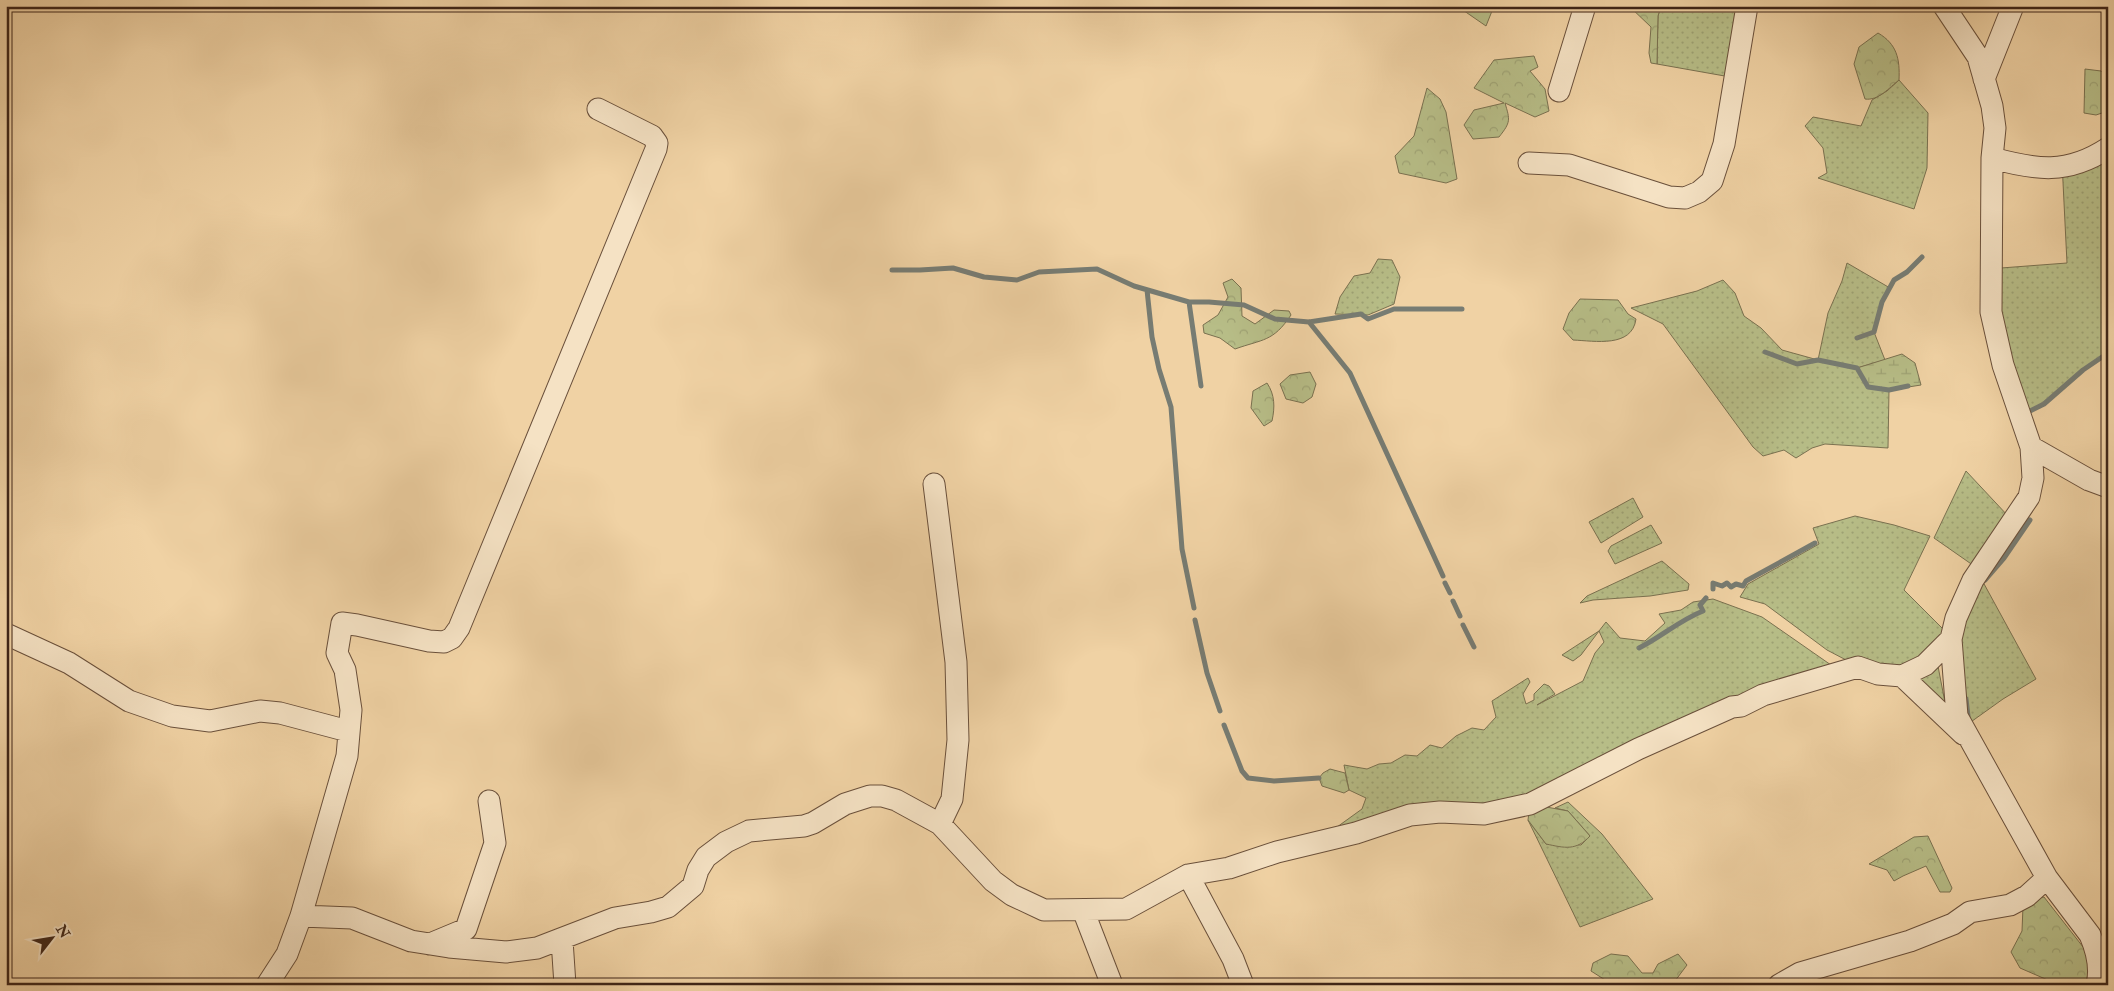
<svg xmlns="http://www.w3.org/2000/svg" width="2114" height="991" viewBox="0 0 2114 991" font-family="'IM FELL Double Pica',serif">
  <defs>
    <pattern id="grass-dots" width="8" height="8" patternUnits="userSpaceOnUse" patternTransform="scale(1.25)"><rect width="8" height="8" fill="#b7bd87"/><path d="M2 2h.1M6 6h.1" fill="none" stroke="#9ea274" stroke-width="1.8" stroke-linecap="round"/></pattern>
    <pattern id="forest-crowns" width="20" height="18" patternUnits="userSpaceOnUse" patternTransform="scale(1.25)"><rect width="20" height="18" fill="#b7bd87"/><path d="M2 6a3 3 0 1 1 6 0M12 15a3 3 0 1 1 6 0" fill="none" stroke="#9ea274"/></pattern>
    <pattern id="wetland-marsh" width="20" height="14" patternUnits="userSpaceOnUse" patternTransform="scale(1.25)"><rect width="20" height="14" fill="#b7bd87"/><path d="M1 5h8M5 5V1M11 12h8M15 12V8" fill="none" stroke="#9ea274"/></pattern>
  </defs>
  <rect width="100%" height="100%" fill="#f0d2a4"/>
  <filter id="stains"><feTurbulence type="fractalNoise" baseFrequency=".004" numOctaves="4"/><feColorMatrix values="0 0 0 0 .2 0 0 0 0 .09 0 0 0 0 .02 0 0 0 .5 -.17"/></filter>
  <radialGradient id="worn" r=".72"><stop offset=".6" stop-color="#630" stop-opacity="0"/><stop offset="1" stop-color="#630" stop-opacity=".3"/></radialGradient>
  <path fill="url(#grass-dots)" stroke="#7a7150" d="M1661,6H1749L1736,78L1657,64L1658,16Z
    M1899,80L1928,113L1927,168L1914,209L1818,178L1827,173L1823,148L1805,126L1813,117L1861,126L1872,100L1887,91Z
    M2062,162L2108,164V353L2083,370L2044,404L2022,415L1998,312L2001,268L2067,263Z
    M1378,259L1392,260L1400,277L1394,304L1368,315L1335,314L1340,297L1354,276L1370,273Z
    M1847,263L1890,288L1882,302L1874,332L1885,360L1857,368L1868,387L1889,390L1888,448L1825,444L1812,448L1796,458L1784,450L1763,456L1753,447L1663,324L1631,308L1697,291L1723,280L1735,293L1744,316L1761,328L1782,350L1818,360L1828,313L1842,281Z
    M1966,471L2009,517L1977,568L1934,538Z
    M1633,498L1643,517L1601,543L1589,522Z
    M1855,516L1894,525L1930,536L1904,590L1944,630L1925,657L1900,670L1848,661L1827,650L1765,604L1740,597L1748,584L1819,544L1813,528Z
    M1651,525L1662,543L1615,564L1608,551L1611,546Z
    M1662,561L1689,584L1688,590L1650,596L1593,600L1580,603L1587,596Z
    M1983,582L2036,679L2003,699L1968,724V716L1961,663L1962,623Z
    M1713,599L1762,617L1831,665L1569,791L1337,827L1362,809L1366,798L1349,790L1344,765L1367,769L1379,764L1391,763L1405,755L1417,756L1430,745L1442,748L1456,736L1472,728L1484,730L1496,717L1492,701L1528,678L1530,682L1523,694L1526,704L1534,700V694L1544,684L1549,686L1555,694L1537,705L1583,681L1595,653L1604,642L1599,631L1581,655L1573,661L1562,655L1599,631L1606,622L1620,638L1645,641L1665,623L1659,614L1681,610L1693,602Z
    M1937,661L1947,713L1914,677Z
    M1568,802L1602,834L1653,899L1580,927L1528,820L1546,844L1581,845L1590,836L1568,811L1555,808Z"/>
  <path fill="url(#forest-crowns)" stroke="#7a7150" d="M1432,6H1494L1486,26L1457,6L1432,10Z
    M1629,6H1661L1658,16L1657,64L1651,63L1649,53L1651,27Z
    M1878,33C1897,44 1900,59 1899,80C1889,88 1878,101 1865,99L1854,64L1859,47Z
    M1534,56L1538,67L1530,71L1545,89L1549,111L1535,117L1505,103C1510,120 1511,122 1499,137L1473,139L1464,125L1474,110L1504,103L1474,88L1494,60Z
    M2085,69L2101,71L2108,77L2105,112L2096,115L2084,113Z
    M1427,88L1440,99L1446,112L1457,179L1446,183L1399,173L1395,156L1414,136Z
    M1232,279L1241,288L1242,316L1255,324L1274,310L1289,311L1291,315C1273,342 1263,339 1235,349L1220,338L1204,333L1203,325L1218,315L1228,297L1223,283Z
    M1580,299L1618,300L1628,314L1636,319C1632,348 1595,341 1573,340L1563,329L1569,313Z
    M1310,372L1316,384L1312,397L1303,403L1286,399L1280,384L1290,375Z
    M1267,383C1275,395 1275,407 1272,421L1264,426L1251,408L1253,391Z
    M1330,769L1345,773L1349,790L1344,793L1322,786L1319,778L1323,773Z
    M1530,804L1568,811L1590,836C1576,851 1565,848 1546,844L1528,820Z
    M1928,836L1952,888L1950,892H1940L1926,866L1903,876L1894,881L1887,870L1869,864L1914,837Z
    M2044,897L2087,952L2090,967L2085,985H2051L2050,981L2020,968L2011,952L2022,931L2023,906L2031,899Z
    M1611,954L1628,956L1642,973H1653L1658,964L1678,954L1687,965L1672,985H1613L1591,971L1593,963Z"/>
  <path fill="url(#wetland-marsh)" stroke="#7a7150" d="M1902,354L1915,363L1921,385L1889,390L1868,387L1857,368Z"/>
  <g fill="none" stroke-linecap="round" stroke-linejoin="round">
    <path stroke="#777c73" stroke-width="5" d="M892,270H920L953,268L984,277L1017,280L1039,272L1097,269L1134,286L1189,302H1209L1244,305L1275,319L1309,322L1361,314L1368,319L1394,309H1462
      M1147,290L1152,337L1159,369L1171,407L1182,549L1194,608
      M1189,302L1201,386
      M1309,322L1350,373L1443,576
      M1857,338L1874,332L1882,302L1894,280L1907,272L1922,257
      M1765,352L1797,364L1818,360L1857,368L1868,387L1889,390L1908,386
      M2030,411L2044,404L2083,370L2108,353
      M1985,580L2004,558L2030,520
      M1445,583L1450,593
      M1713,589V583L1722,586L1727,583L1731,587L1736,584L1743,586L1746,581L1815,543
      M1453,601L1460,616
      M1195,620L1207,673L1220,711
      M1463,625L1474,647
      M1639,648C1661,637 1680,620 1703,611L1700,605L1706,598
      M1966,699L1968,716
      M1224,725L1242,771L1248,778L1274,781L1319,778"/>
    <g stroke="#6a503b" stroke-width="23">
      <path id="minor" d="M1944,6L1978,57L1992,106L1995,128L1992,158L1991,312L2003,365L2031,447L2033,478L2029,497L1973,580L1956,618L1951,639L1957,716L2047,878L2090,935C2097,951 2101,968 2097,985
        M1984,79L2013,6
        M1559,91L1585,6
        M1992,158C2036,170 2067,175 2108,148
        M1529,163L1569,165L1669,197L1685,198L1699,192L1712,181L1724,144L1747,6
        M2031,447L2089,480L2108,487
        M934,484L956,662L958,740L952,799L940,824
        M6,634L69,663L129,701L172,716L210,721L260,711L280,713L348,731
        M1902,676L1963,734
        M1188,875L1229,868L1277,852L1356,833L1410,815L1440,812L1484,814L1530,804L1638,749L1732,707L1741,706L1763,695L1858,667L1878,674L1902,676L1925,665L1951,639
        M1083,910L1112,985
        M301,916L352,918L411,941L449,947L506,952L537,948L615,918L651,912L668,907L693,886L698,870L706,857L726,842L749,831L804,826L813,823L845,804L870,796H882L896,800L940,824L993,881L1012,895L1044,910L1126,909L1188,875L1233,959L1243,985
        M562,940L565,985
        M430,944L466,929L495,843L489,801
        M267,985L287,954L301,916L347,756L351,710L345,670L337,653L342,623L357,625L429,641L444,642L452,638L459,628L656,149L657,143L652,136L598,109
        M1779,985L1800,973L1910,941L1953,924L1970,912L2010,905L2027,896L2047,878"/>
    </g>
    <use href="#minor" stroke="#f5e2c4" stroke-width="21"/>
  </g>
  <rect width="2114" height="991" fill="none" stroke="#f0d2a4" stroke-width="25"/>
  <rect x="8" y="8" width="2099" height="976" fill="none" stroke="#3e2518" stroke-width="2.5"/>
  <rect x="12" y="12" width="2089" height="966" fill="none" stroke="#3e2518"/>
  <g transform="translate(52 938) rotate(59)" stroke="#f5e2c4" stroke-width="4" paint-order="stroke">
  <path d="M0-4L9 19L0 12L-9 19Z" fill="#3e2518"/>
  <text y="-8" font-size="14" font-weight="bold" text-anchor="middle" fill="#3e2518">N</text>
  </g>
  <rect width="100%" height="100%" filter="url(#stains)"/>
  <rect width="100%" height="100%" fill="url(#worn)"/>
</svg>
